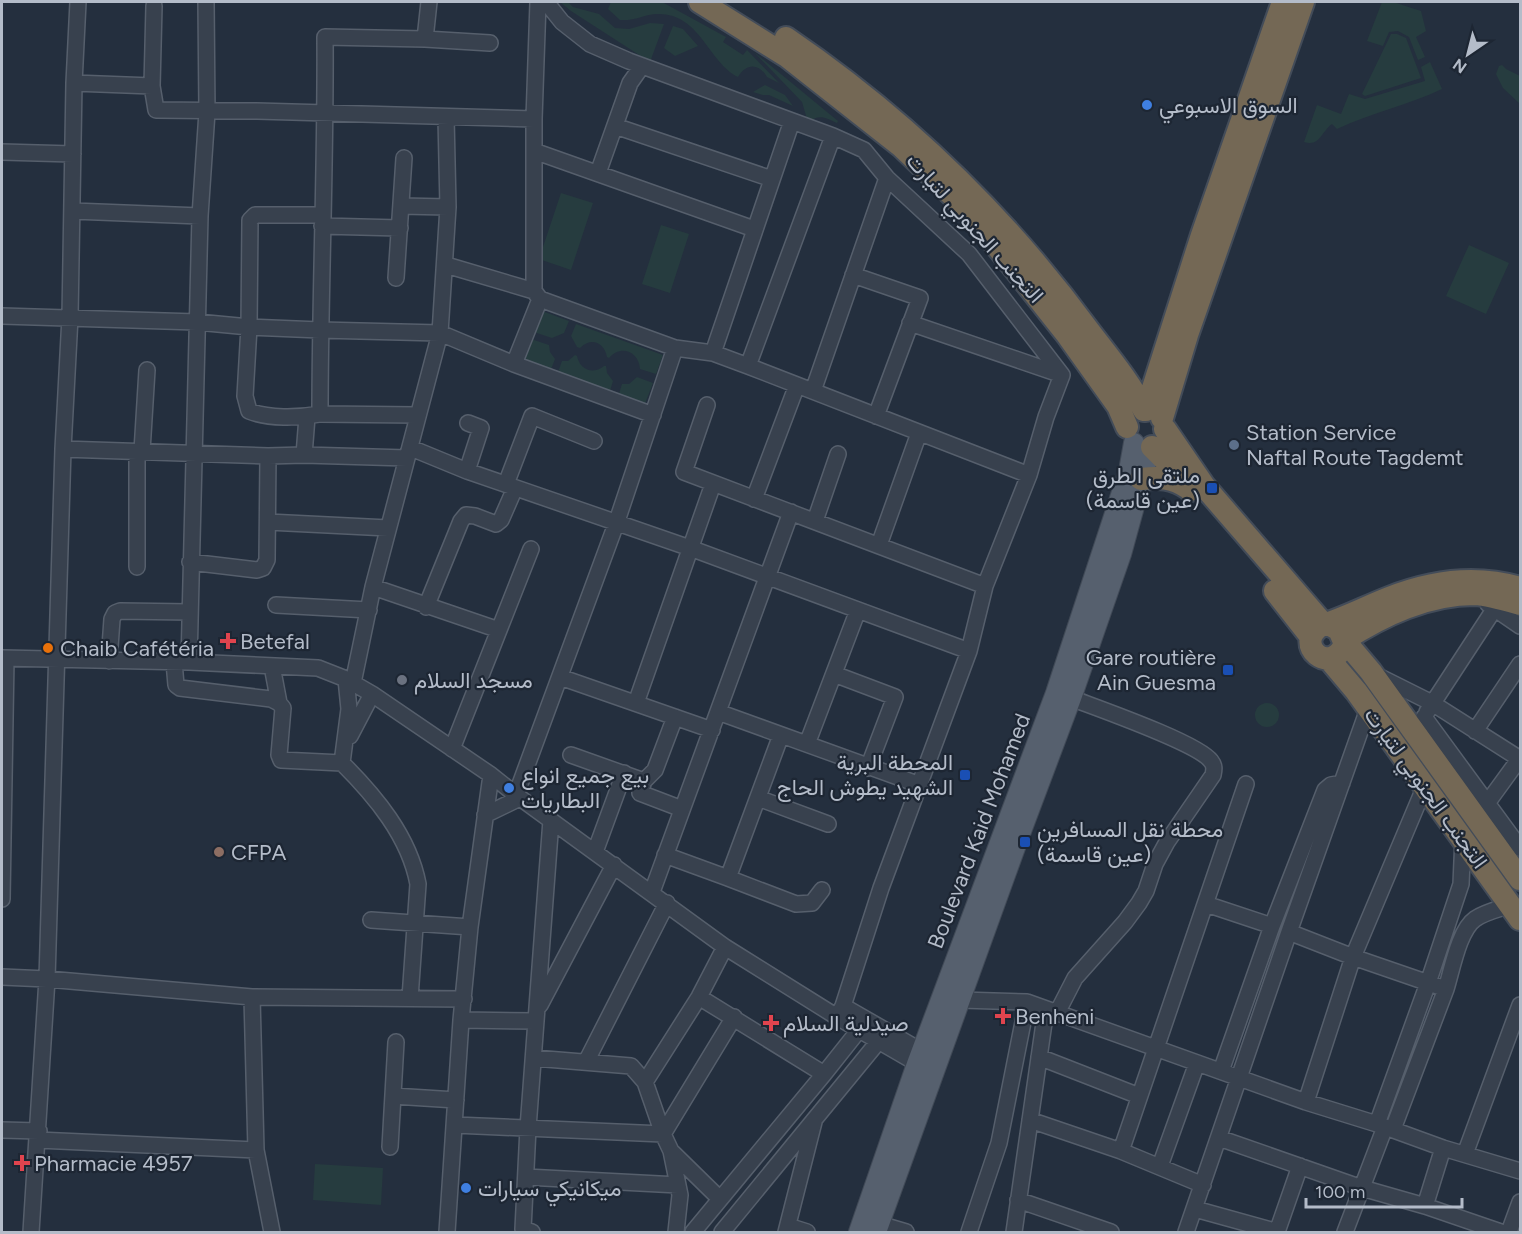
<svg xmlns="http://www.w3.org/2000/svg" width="1522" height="1234" viewBox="0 0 1522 1234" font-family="Figtree,Vazirmatn,sans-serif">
  <rect width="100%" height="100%" fill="#242f3e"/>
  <path fill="#263c3f" d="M560,2H568L573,7L599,14L615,28L629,29L650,23L664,24L650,62L571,11Z
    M611,2H662L726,37L723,42L743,55L747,50L779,83L767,77C759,63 746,63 738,77C707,61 700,12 656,14C643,15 635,21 620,20L608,9Z
    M1382,2H1393L1421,11L1426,31L1416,37L1425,57L1418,60L1409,37L1398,31L1389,32L1383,46L1367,41Z
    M673,26L683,29L698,46L675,56L664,48Z
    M1391,34H1397L1406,38L1421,78L1365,96L1362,94Z
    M754,52L838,121L837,123C826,118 820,114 810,121L807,119L802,102Z
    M1430,62L1442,89C1408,105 1371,113 1337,129L1332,124C1321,132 1320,147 1304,142L1317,105L1341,114L1349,94L1365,99L1425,81L1421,67Z
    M1502,65L1506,69L1520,76V104L1503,88L1496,74L1499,66Z
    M765,85L785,95L793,106L769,95H763L753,92Z
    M561,193L593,203L571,270L539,259Z
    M661,225L689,234L670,293L642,284Z
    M1469,245L1509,263L1486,314L1446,296Z
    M542,311L569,321L564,333L552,338L534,332Z
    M576,324L663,355L656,374L640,369C639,352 621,344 609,358L607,357C604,342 591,337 580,348L577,347L571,336Z
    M531,339L549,345L550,352L555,359L550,372L523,361Z
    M575,355L577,356C580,370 593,375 604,366H606L607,373L613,381L609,394L557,375L562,361H568Z
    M637,377L653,383L644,406L618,397L622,384H629Z
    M1255 715a12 12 0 1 1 24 0a12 12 0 1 1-24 0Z
    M315,1164L383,1168L381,1205L313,1200Z"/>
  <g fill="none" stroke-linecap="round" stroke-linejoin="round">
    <g stroke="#565f6c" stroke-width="18">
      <path id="minor" d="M546,2L562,22L590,44L629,61L833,136L864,150L887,178L969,254L1062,375
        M154,6L152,86L156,110L257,111L534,119V291
        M425,39L490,43
        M74,83L152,86
        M534,119L538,2
        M615,126L772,179
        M534,151L754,229
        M2,152L73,154
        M598,173L630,83L642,66
        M401,206L448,207
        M73,211L200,216
        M322,215H255L250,220L249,327L245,396L249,411C269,419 298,418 320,414L417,415
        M322,226L400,228
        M446,265L534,291L540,299L675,348L713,353L748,366L1029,475
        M853,275L920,298L876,416
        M396,278L404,158
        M2,316L197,322L249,327L320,330L440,333L514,364L653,415
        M713,353L792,121
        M514,364L540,299
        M748,366L833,136
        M813,391L887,178
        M707,405L684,472L985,586
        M320,414C320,289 326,163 325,37L425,39L429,2
        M411,448L467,471L690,548L969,651
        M63,449L268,456L304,455L407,458
        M142,451L147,370
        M304,455L307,417
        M467,471L481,428L468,423
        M506,484L532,416L594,441
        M754,499L797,385
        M815,521L838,454
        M268,522L388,528
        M879,545L919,433
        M190,562L257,570L263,568L267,560L268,456
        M137,567V451
        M373,587L499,630
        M1488,604L1520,626
        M276,605L369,610
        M426,607L461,521L466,515L475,516L496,524L501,520L515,488
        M2,658L189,662L318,668L346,679L372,694L491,775L516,795L725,947L837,1017L925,1068
        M109,661L112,619L115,613L120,611L190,612
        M174,662L176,685L180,688L271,699L279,703L283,708L279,755L281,760L342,763
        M189,662L200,216L207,112L206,2
        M272,666L279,703
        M834,674L895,697L868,768
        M1376,675L1432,703L1520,759
        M560,677L712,730
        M346,679L349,709L342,763C375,796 409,836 418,884L410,998
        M353,683L373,587L440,333L448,207L446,117
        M636,703L713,484
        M718,712L920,785
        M1427,712L1495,608
        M1424,717L1520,848
        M1475,731L1520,664
        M350,736L372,694
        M807,744L858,610
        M452,749L531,549
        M571,755L644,781L640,793L682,809
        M644,781L655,770L675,717
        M516,795L616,524L675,348
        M758,798L828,824
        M1488,802L1520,758
        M485,815L520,798
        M595,852L624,773
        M665,855L728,878L781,735
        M728,878L796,904L812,903L822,890
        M652,892L791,512
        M2,899L6,659
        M1206,904L1272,926
        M371,920L470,927
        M1289,932L1353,957L1446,989L1393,1129
        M2,977L47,979L252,997L464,999
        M1446,989C1452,970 1459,930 1475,919C1485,912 1499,909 1511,905
        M252,997L256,1150L272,1232
        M699,997L824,1074
        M961,1000L1027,1002L1306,1102L1377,1124L1443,1148L1520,1171
        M540,1005L614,865
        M843,1006L930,1056
        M1057,1013L1075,978L1125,922L1139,903L1146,891L1155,864L1167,842L1213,775C1214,770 1215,766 1211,761C1198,743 1097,708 1071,698
        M837,1017L843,1006L881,888L969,651L985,586L1029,475L1046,417L1062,375L910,323
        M461,1020L536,1021
        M1039,1057L1139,1096
        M534,1058L631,1066L645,1082L663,1134L671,1151L680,1195L676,1232
        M586,1062L667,903
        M1221,1071L1272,926L1325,790L1331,785L1342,783
        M645,1082L699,997L725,947
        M393,1096L456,1100
        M1306,1102L1353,957L1425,786
        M1030,1120L1121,1151L1203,1185
        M1377,1124L1428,983L1461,884L1463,838
        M455,1125L663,1134L734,1017
        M2,1130L39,1131
        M1219,1138L1362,1188L1425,1206L1501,1232
        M38,1140L256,1150
        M390,1147L396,1042
        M671,1151L720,1199
        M1121,1151L1246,784
        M1465,1154L1520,1005
        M1160,1166L1197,1063
        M526,1177L678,1185
        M1018,1200L1111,1232
        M1425,1206L1443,1148
        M1195,1209L1278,1232
        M879,1224L906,1232
        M788,1226L807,1232
        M31,1232L47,979L63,449L70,317L74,83L78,2
        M447,1232L461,1020L470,927L491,775
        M532,1232L523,1229L528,1128L551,820
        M693,1232L824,1074L859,1030
        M722,1232L878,1042
        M786,1232L814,1122
        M969,1232L999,1143L1027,1002
        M1014,1232L1046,1009
        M1186,1232L1289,932L1368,709
        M1277,1232L1300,1166
        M1345,1232L1385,1127
        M1509,1232L1520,1202"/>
    </g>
    <g stroke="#414a57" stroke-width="22">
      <path id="major" d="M859,1232L917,1064L1056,693L1129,471L1134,443
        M876,1232L1018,839L1071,698L1121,554L1150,448"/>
    </g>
    <g stroke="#434c59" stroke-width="26">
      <path id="highway" d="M700,2L788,57L901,146L953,196L992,240L1068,336L1118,406L1127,427
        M786,38C905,119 1004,215 1089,331C1108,356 1130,382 1144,410
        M1146,410L1202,235L1283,2
        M1162,418L1187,335L1303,2
        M1165,429L1204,486L1324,625
        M1152,447L1175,470L1190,490
        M1141,479C1159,477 1172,477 1188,488
        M1275,591L1311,637
        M1324,625H1330L1339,630L1345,644C1330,677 1293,645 1320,626C1343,619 1366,607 1389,598C1432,581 1476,575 1520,588
        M1344,640L1371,672L1520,879
        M1344,640C1383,615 1427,594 1475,594C1490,595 1506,600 1520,604
        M1329,659L1356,691L1520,919"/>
    </g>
    <use href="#minor" stroke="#38414e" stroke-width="15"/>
    <use href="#major" stroke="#56606e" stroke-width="20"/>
    <use href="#highway" stroke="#746855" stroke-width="22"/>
  </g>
  <g fill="#3f7fe0" stroke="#1d2633" stroke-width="2">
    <circle cx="1147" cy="105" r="6"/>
    <circle cx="509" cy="788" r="6"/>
    <circle cx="466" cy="1188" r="6"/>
  </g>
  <circle fill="#5c6f8a" stroke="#1d2633" stroke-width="2" cx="1234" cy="445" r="6"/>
  <g fill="#1a4fb4" stroke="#1d2633" stroke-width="2">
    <rect x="1206" y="482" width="12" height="12" rx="3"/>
    <rect x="1222" y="664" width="12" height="12" rx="3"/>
    <rect x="959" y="769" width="12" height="12" rx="3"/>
    <rect x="1019" y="836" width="12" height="12" rx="3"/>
  </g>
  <g fill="#e0444e" stroke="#1d2633" stroke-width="2">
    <path d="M225 632h6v6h6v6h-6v6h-6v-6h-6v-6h6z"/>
    <path d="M1000 1007h6v6h6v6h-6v6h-6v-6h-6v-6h6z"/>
    <path d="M768 1014h6v6h6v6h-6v6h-6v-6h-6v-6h6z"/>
    <path d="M19 1154h6v6h6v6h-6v6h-6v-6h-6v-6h6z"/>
  </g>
  <circle fill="#e8710a" stroke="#1d2633" stroke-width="2" cx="48" cy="648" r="6"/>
  <circle fill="#6b7280" stroke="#1d2633" stroke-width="2" cx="402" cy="680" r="6"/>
  <circle fill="#8d6e63" stroke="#1d2633" stroke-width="2" cx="219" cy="852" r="6"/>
  <g text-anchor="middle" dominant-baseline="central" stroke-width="4.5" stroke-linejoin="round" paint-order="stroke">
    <g font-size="22" fill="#b4bcc9" stroke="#1d2633" text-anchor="start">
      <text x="1159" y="105">السوق الاسبوعي</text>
      <text x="1246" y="432">Station Service<tspan x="1246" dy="25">Naftal Route Tagdemt</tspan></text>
      <text x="1200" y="475" text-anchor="end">ملتقى الطرق<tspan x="1200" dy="25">(عين قاسمة)</tspan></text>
      <text x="240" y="641">Betefal</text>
      <text x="60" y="648">Chaib Cafétéria</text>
      <text x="1216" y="657" text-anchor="end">Gare routière<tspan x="1216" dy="25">Ain Guesma</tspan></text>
      <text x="414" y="680">مسجد السلام</text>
      <text x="953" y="762" text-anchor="end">المحطة البرية<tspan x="953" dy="25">الشهيد يطوش الحاج</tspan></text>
      <text x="521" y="775">بيع جميع انواع<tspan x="521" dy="25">البطاريات</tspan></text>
      <text x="1037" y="829">محطة نقل المسافرين<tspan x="1037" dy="25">(عين قاسمة)</tspan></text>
      <text x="231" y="852">CFPA</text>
      <text x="1015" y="1016">Benheni</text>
      <text x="783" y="1023">صيدلية السلام</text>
      <text x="34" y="1163">Pharmacie 4957</text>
      <text x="478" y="1188">ميكانيكي سيارات</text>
    </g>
    <g font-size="22" fill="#b4bcc9" stroke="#1d2633">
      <text transform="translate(975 228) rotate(48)">التجنب الجنوبي لتيارت</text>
      <text transform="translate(1426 788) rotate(54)">التجنب الجنوبي لتيارت</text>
      <text transform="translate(979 831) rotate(-69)">Boulevard Kaid Mohamed</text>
    </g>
  </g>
  <rect width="1522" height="1234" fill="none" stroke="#b4bcc9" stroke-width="6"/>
  <g transform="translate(1468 54) rotate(215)" stroke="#1d2633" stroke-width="4.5" paint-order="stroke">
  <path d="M0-4.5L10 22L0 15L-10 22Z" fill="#b4bcc9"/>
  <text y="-9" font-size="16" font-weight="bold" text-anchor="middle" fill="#b4bcc9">N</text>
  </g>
  <path d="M1306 1198v9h156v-9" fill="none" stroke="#b4bcc9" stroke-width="3"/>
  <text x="1315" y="1198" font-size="18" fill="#b4bcc9" stroke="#1d2633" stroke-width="4.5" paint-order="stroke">100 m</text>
</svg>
